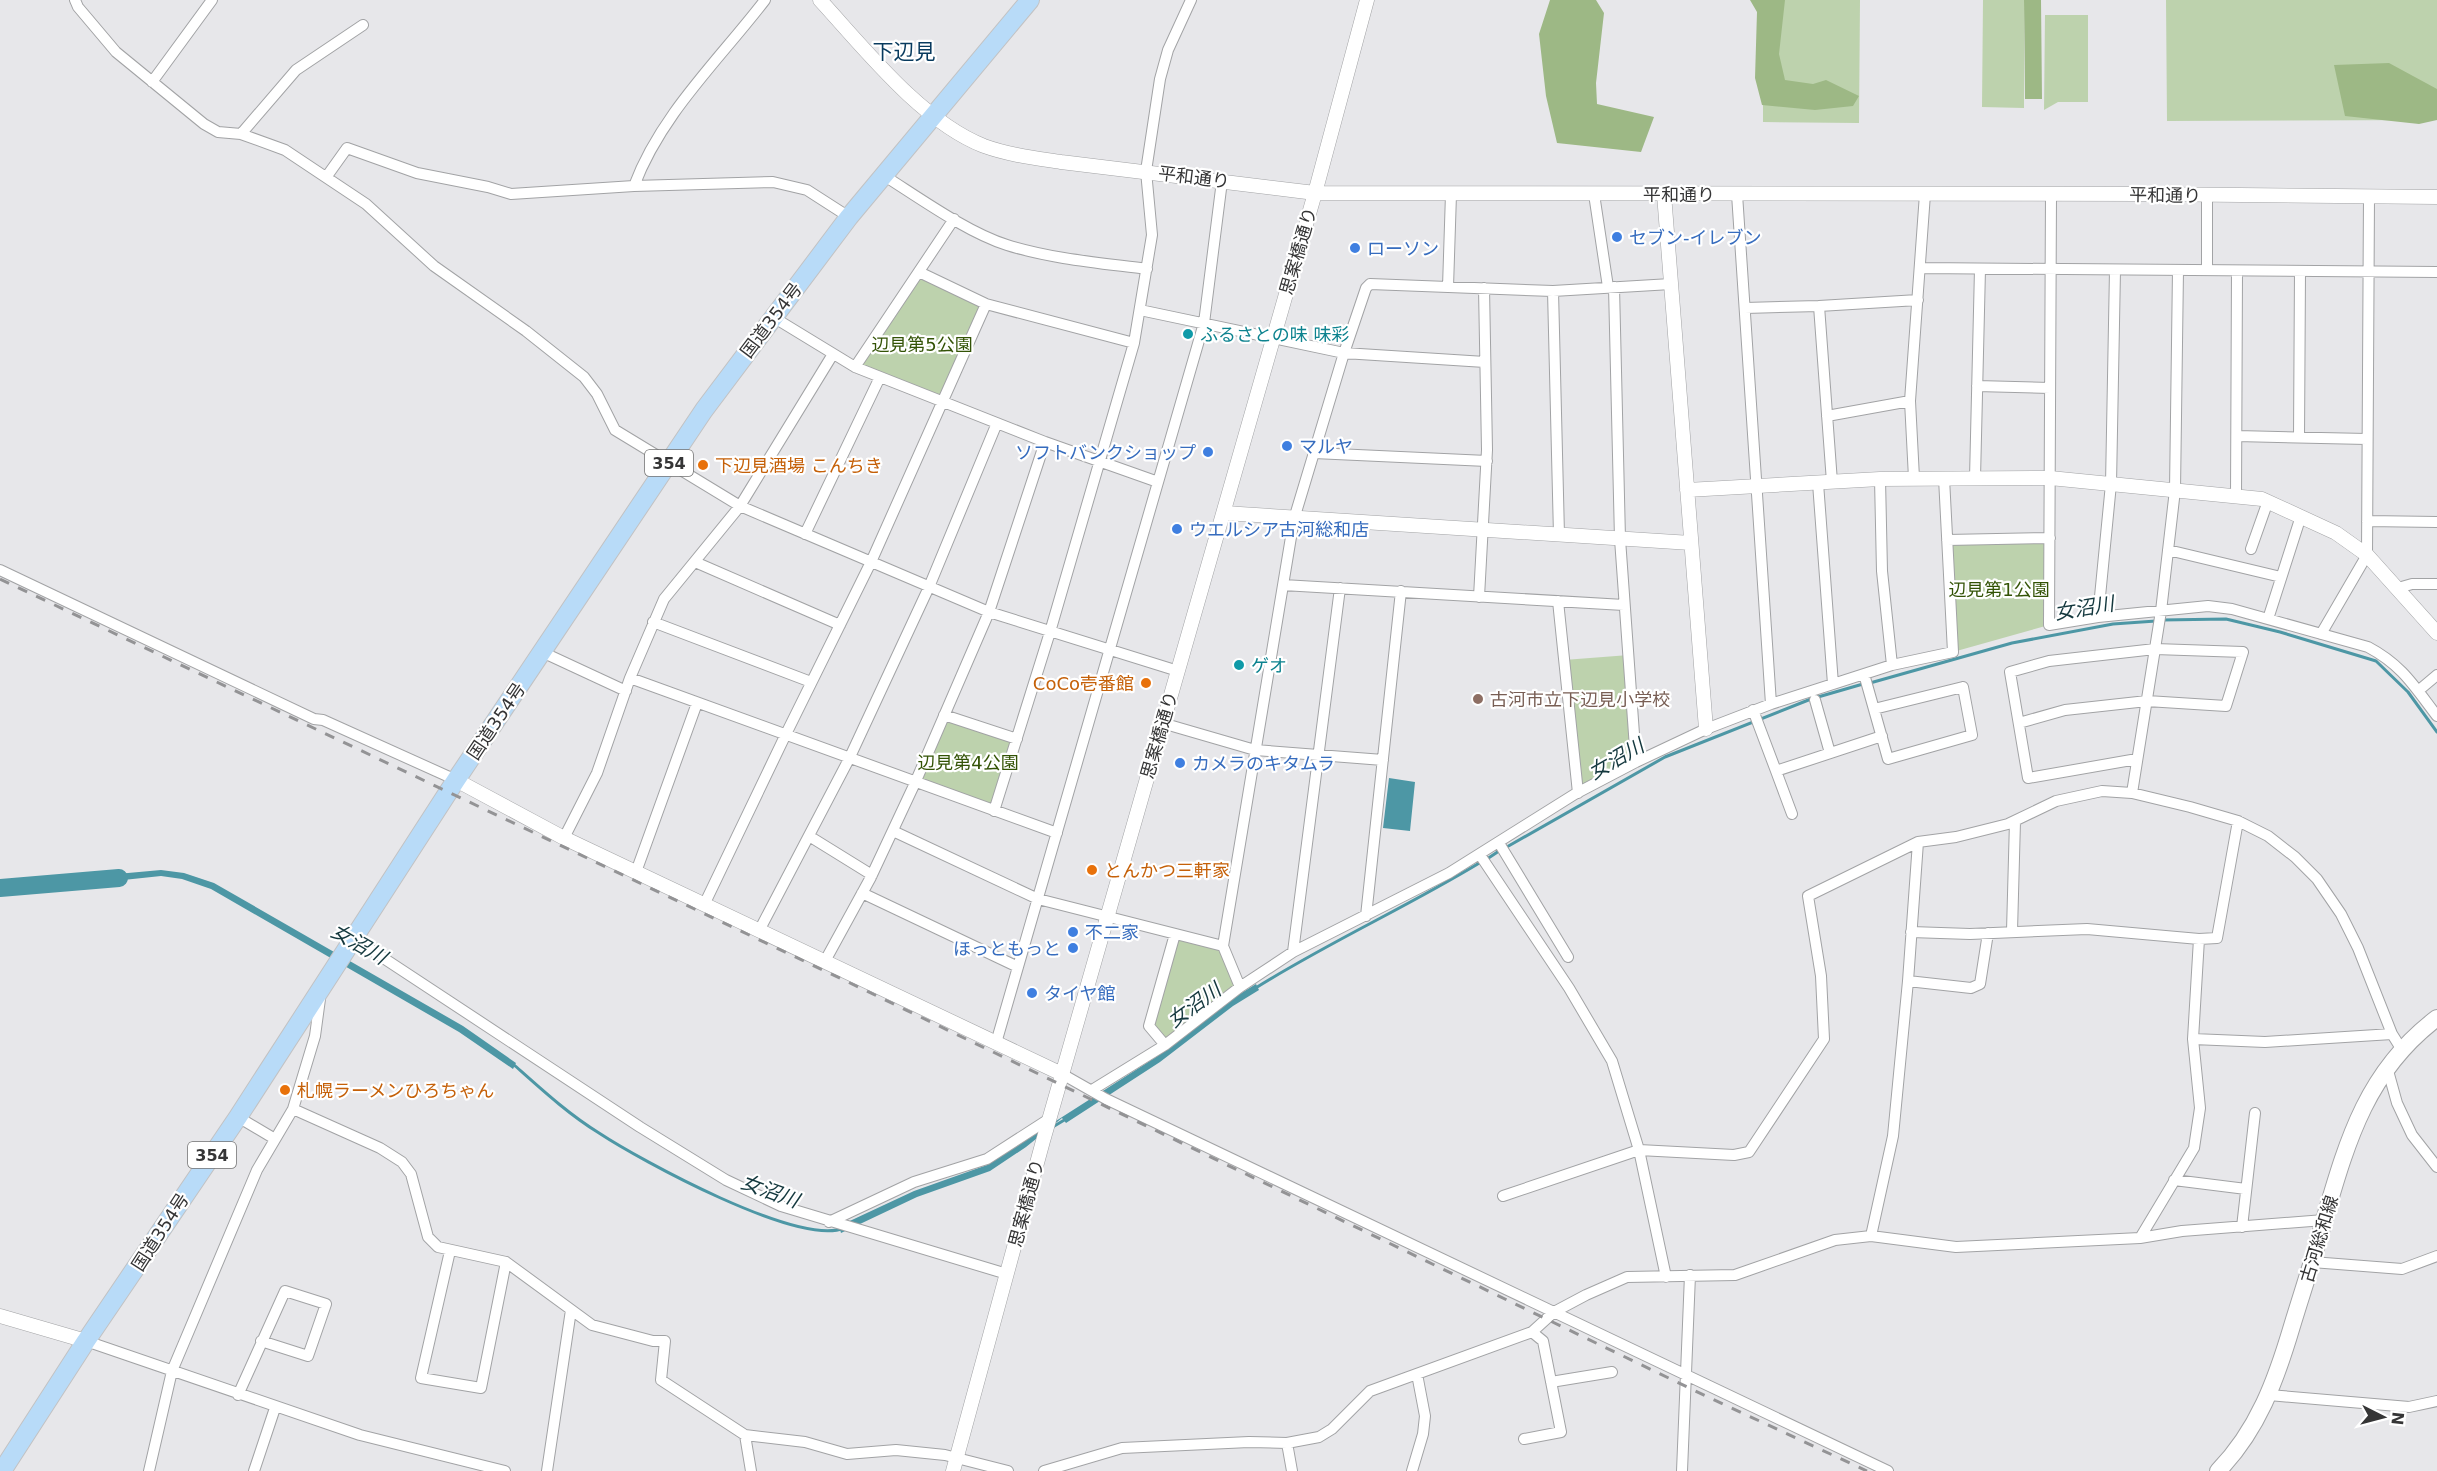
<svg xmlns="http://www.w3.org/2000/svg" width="2437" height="1471" viewBox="0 0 2437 1471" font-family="'DejaVu Sans','Noto Sans JP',sans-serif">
  <rect width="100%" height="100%" fill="#e7e7ea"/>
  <path fill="#bdd2ad" d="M1763,0H1860L1859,123L1763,122Z
    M1983,0H2024V108L1982,107Z
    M2166,0H2437V120L2167,121Z
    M2045,15H2088V102H2058L2044,110Z
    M919,272L986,304L943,401L855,367Z
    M2050,538L2049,625L1953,652L1947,540Z
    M1629,655L1636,762L1578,793L1564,660Z
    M944,715L1017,739L994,811L915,783Z
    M1175,934L1223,946L1240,987L1165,1045L1149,1026Z"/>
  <path fill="#9db885" d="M1550,0H1596L1604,13L1596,83L1597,104L1654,117L1641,152L1557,143L1546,96L1539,34Z
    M1750,0H1785L1779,54L1785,80L1813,84L1826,80L1859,96L1853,106L1815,110L1762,105L1755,78L1757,12Z
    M2024,0H2041L2042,99H2025Z
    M2389,63L2437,89V120L2419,124L2345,116L2334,65Z"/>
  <path fill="#4d97a5" d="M1389,778L1415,782L1410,831L1383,828Z
    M161,870L184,873L214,883L463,1026L516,1063L513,1069L459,1032L211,889L182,879L161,876L95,883V876Z
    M1256,984L1259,990L1233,1006L1160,1062L1066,1123L1062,1118L1026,1147L990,1171L917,1197L841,1233L839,1226L914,1191L987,1165L1156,1057L1230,1000Z"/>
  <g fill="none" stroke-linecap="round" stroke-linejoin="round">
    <path stroke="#4d97a5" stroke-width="3" d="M2162,620L2226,619L2280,632L2376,661L2408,692L2437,732
      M1870,683L2012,643L2113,624L2156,621
      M1818,697L1863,684
      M1505,848L1665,757L1811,699
      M1487,859L1499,851
      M1254,989C1327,943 1407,907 1481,862
      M513,1064C540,1088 568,1114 599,1133C640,1160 799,1247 844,1228
      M1051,1128L1066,1119"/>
    <path stroke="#4d97a5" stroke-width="18" d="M0,888L119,878"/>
    <g stroke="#a2a3a5" stroke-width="12">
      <path id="minor" d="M75,0L78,7L116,52L204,124L218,132L241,134L285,150L366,204L434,266L526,331L584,377L597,394L615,430L740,506L989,612L1178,671
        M152,82L212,0
        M241,134L296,70L363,25
        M883,175C918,197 968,233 1007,245C1052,259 1101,263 1147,269
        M327,176L347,148L417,173L488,187L511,194L634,186L773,182L807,190L849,217
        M634,186C661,114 719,60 765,0
        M1594,194L1608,287
        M1737,194L1771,704
        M2051,194L2049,625L2098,617L2208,606L2232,609L2368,647C2402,665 2414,686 2437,716
        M1921,268L2437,272
        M2207,270V196
        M919,272L986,304L1134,343
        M1448,287L1451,194
        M1614,287L1620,539L1636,762
        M1553,291L1559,535
        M1819,306L1918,300
        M1745,308L1819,306L1832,482
        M1140,310L1344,353L1485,362
        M773,317L855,367L1045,442L1158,482
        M855,367L954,219
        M1977,386L2050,388
        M1827,416L1910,401
        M2237,436L2367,439
        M2299,437L2300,271
        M1314,453L1487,461
        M1914,478L1910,401L1925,194
        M1975,478L1980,269
        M1880,479L1882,571L1892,665
        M1818,483L1833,684
        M2236,496L2237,271
        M2367,521L2437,522
        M805,534L880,377
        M1947,540L2050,538
        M2251,549L2268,501
        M2168,550L2281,577
        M695,562L840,625
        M0,570L314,719L323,720L456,780
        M1283,585L1624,605
        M2398,588L2412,584H2437
        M1479,597L1487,450L1484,288
        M1558,601L1578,793
        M2098,617L2111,484L2115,270
        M2268,619L2301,516
        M653,622L811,682
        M2321,634L2367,555L2369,196
        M542,652L626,691
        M1864,674C1872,702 1880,730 1888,759L1972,735L1963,687L1874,709
        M630,678L1057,833
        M2418,691L2437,675
        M1815,700L1830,753
        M1753,710L1776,771
        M944,715L1017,739
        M1162,723L1255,750L1383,760
        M2019,723L2065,710L2147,701L2226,706L2243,652L2155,649L2049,661L2010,672L2028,778L2137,759
        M2132,793L2161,611L2175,490L2178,270
        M994,811L1050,632L1134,343L1152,235L1146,171L1160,79L1168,50L1191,0
        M1792,814L1776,771L1882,736
        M893,831L1038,899L1223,946
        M809,836L872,875
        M564,838L597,773L630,678L664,599L740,506L833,354
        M1499,843L1568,957
        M1480,855L1569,988L1612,1061L1639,1150L1666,1277
        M636,872L697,703
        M862,893L1018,967
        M704,905L785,736L871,562L986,304
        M1366,916L1401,591
        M760,929L849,759L929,587L997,423
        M2012,931L2015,821
        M1911,932L1970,934L2087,929L2199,939L2217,938L2238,821
        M353,938L640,1127L726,1180L781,1206L1007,1274
        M1293,952L1340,588
        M825,961L871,877L915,783L989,612L1045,442
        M1908,981L1971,988L1980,984L1988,933
        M1240,987L1223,946L1294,519L1344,353L1366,288L1370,284L1553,291L1671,284
        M2193,1039L2265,1042L2392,1034
        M996,1043L1204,323L1222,181
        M1165,1045L1149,1026L1175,934
        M2387,1067L2397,1103L2412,1135L2437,1167
        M1062,1074L1106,1099L1888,1471
        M1092,1090L1165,1045L1240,987L1293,952L1449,873L1575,794L1636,762L1706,729L1771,704L1892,665L1953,652L1944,478
        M293,1109L380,1148L402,1162L411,1174L428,1237L438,1247L506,1262L592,1325L653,1341H665L661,1380L745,1435L805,1442L847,1454L896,1450L945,1455L1008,1471
        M238,1117L275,1139
        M2174,1180L2246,1189
        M1503,1196L1639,1150L1734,1155L1749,1152L1824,1039L1821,976L1808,896L1918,842L1956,837L2008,824L2056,801L2102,791L2132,793L2190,807L2238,821L2268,836L2295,857L2317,879L2341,914L2358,948L2392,1034L2402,1050
        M829,1222L914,1182L987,1159L1049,1119
        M2242,1227L2255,1113
        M1871,1236L1893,1136L1908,981L1918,842
        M2140,1238L2194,1148L2200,1108L2193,1039L2199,939
        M450,1251L421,1378L481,1388L506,1262
        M2312,1262L2402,1269L2437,1256
        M86,1341L360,1435L505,1471
        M1551,1382L1612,1372
        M238,1395L285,1291L326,1304L308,1356L261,1341
        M2269,1395L2409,1407L2437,1401
        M745,1435L751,1471
        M1524,1439L1561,1432L1543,1341L1532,1332
        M1287,1443L1292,1471
        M149,1471L172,1371L257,1170L293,1109L315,1036L320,999L319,995
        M254,1471L275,1408
        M547,1471L571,1310
        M1044,1471L1122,1448L1249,1442L1287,1443L1319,1437L1332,1429L1370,1391L1532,1332L1554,1312L1586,1295L1627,1277L1735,1275L1835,1240L1871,1236L1956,1247L2140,1238L2182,1231L2324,1220
        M1412,1471L1423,1434L1425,1416L1417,1374
        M1682,1471L1690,1275"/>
    </g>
    <g stroke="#a2a3a5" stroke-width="15">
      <path id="tertiary" d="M820,0C864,48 922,122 984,146C1009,155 1035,158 1061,162L1315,193L2144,194L2437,197
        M1664,194L1706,729
        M1687,490L1880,479L2050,478L2262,499L2336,533L2367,555L2437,633
        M1224,513L1691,543
        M456,780L564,838L1062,1074
        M0,1316L86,1341
        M953,1471L1043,1141L1315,193L1367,0"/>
    </g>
    <g stroke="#a2a3a5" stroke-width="18">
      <path id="secondary" d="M2218,1471C2258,1430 2276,1380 2292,1326C2303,1290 2315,1254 2325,1217C2348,1138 2368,1070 2437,1018"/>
    </g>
    <g stroke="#c2c2c3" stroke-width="20">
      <path id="trunk" d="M2,1471L86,1341L238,1117L456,780L704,410L849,217L1030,0"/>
    </g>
    <use href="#minor" stroke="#fff" stroke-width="10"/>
    <use href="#tertiary" stroke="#fff" stroke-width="14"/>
    <use href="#secondary" stroke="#fff" stroke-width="16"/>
    <use href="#trunk" stroke="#b8dbf8" stroke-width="18"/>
    <path stroke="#939395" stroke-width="3" stroke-dasharray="10 10" stroke-linecap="butt" d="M0,579L848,982L1710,1398L1867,1471"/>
  </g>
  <g fill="#3f7fe0" stroke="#fff" stroke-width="2">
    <circle cx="1617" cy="237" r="6"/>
    <circle cx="1355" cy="248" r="6"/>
    <circle cx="1287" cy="446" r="6"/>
    <circle cx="1208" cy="452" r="6"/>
    <circle cx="1177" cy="529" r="6"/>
    <circle cx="1180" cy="763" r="6"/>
    <circle cx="1073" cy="932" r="6"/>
    <circle cx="1073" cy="948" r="6"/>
    <circle cx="1032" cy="993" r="6"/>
  </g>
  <g fill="#0f9aa8" stroke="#fff" stroke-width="2">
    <circle cx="1188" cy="334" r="6"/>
    <circle cx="1239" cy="665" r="6"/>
  </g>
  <g fill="#e8710a" stroke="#fff" stroke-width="2">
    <circle cx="703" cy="465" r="6"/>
    <circle cx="1146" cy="683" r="6"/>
    <circle cx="1092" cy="870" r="6"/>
    <circle cx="285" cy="1090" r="6"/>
  </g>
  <circle fill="#8d6e63" stroke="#fff" stroke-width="2" cx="1478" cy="699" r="6"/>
  <g text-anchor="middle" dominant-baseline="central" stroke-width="4.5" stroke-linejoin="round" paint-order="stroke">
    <g fill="#fff" stroke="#727272" stroke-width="1.5">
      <rect x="645" y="450" width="48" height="26" rx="4.5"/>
      <rect x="188" y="1142" width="48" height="26" rx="4.5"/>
    </g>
    <g font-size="16" font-weight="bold" fill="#353536">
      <text x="669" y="463">354</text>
      <text x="212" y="1155">354</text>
    </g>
    <g font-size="18" fill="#353536" stroke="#fff">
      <text transform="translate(1194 177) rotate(7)">平和通り</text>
      <text x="1679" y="194">平和通り</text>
      <text transform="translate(2165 195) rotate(1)">平和通り</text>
      <text transform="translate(1298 251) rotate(-74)">思案橋通り</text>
      <text transform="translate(771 320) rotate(-53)">国道354号</text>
      <text transform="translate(496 721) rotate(-56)">国道354号</text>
      <text transform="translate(1159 735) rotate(-74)">思案橋通り</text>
      <text transform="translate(1026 1203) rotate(-75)">思案橋通り</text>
      <text transform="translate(160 1232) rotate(-57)">国道354号</text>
      <text transform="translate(2319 1239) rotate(-73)">古河総和線</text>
    </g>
    <g font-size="18" fill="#366cbe" stroke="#fff" text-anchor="start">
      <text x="1629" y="237">セブン-イレブン</text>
      <text x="1367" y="248">ローソン</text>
      <text x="1299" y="446">マルヤ</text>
      <text x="1196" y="452" text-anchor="end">ソフトバンクショップ</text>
      <text x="1189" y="529">ウエルシア古河総和店</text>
      <text x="1192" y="763">カメラのキタムラ</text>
      <text x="1085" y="932">不二家</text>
      <text x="1061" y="948" text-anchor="end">ほっともっと</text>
      <text x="1044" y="993">タイヤ館</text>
    </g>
    <g font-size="18" fill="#0d838f" stroke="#fff" text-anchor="start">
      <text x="1200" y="334">ふるさとの味 味彩</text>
      <text x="1251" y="665">ゲオ</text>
    </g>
    <g font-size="18" fill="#335306" stroke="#fff">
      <text x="922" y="344">辺見第5公園</text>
      <text x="1999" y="589">辺見第1公園</text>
      <text x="968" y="762">辺見第4公園</text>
    </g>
    <g font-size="18" fill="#c56008" stroke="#fff" text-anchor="start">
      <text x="715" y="465">下辺見酒場 こんちき</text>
      <text x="1134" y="683" text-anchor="end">CoCo壱番館</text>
      <text x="1104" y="870">とんかつ三軒家</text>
      <text x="297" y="1090">札幌ラーメンひろちゃん</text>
    </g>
    <g font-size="18" fill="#785e54" stroke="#fff" text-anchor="start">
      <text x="1490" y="699">古河市立下辺見小学校</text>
    </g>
    <g font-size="20" font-style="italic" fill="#14383e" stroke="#fff">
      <text transform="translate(2084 608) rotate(-9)">女沼川</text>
      <text transform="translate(1616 759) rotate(-30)">女沼川</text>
      <text transform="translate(359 944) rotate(30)">女沼川</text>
      <text transform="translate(1194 1005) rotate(-36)">女沼川</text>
      <text transform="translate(770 1191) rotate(20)">女沼川</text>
    </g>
    <g font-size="21" fill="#083a5e" stroke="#fff">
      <text x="904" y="52">下辺見</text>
    </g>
  </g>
  <g transform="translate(2383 1417) rotate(96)" stroke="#ffffff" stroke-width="4.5" paint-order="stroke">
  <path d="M0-4.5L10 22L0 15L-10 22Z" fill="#353536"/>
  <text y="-9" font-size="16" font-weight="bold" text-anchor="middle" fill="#353536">N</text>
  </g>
</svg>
